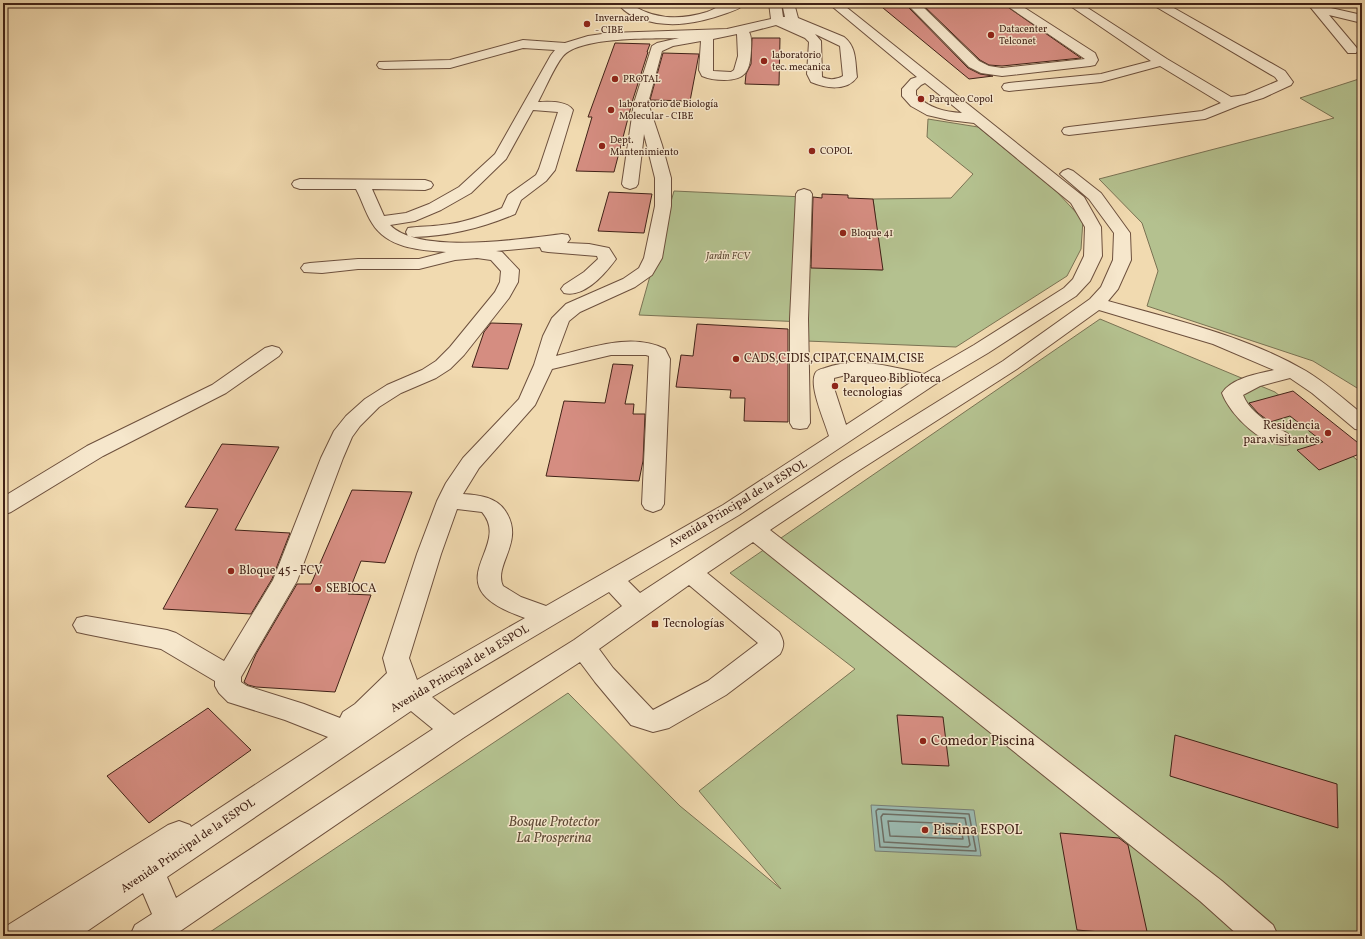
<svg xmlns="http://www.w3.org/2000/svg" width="1365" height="939" viewBox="0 0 1365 939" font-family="Vollkorn,serif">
  <rect width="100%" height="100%" fill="#f1dab0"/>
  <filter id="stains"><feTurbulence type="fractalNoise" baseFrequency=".005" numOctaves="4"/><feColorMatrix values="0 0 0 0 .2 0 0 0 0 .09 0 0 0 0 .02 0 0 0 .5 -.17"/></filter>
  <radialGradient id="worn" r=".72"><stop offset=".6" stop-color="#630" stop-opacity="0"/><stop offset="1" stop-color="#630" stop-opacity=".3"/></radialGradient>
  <path fill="#b4c18f" stroke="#7a7253" d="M1362,78V391L1313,361L1147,306L1158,271L1142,223L1099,179L1334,118L1300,98Z
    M928,119L978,127L1057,192L1083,220L1081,249L1067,276L956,347L806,341L805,322L639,315L674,191L804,197V265L882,270L873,199L951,198L973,174L927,137Z
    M1100,319L1275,392L1362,464V936H204L568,693L680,806L781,889L699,791L855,669L730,573Z"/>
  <path fill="#9bbab1" stroke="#777d73" d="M871,805L974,810L981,856L875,851Z"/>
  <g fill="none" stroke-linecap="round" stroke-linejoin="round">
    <path stroke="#6e6e64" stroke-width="1.5" d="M878,809L969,814L976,851L880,847L876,811Z
      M883,814L965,818L970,845L968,847L884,842L881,817Z
      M888,821L960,824L963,839L890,836Z"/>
  </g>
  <path fill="#d58d81" stroke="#412217" d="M877,3H907L908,7L968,68L980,74L993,76L969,79Z
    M923,3H1002L1081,58L1002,66L989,65L980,60L923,5Z
    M752,38H780L779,85L745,84L746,74L751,64Z
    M615,43L650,44L647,52H648L633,99L614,172L576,171L592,117H588Z
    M663,53L699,54L690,101L650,100Z
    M609,192L652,194L644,233L598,231Z
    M822,194L848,195V198L873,199L883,270L811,268L813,197L822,198Z
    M491,323L522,324L508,369L472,367L484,332Z
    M697,324L788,329V422L744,421L745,398H730L731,390L676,387L681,355L693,356Z
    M613,364L633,365L625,404H634L633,414H645L643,461L639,481L546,476L564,401L605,403Z
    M1293,391L1362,446V453L1319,470L1297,450L1323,442L1290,416L1270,422L1258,413L1249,403Z
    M222,444L279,447L235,530L290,533L272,579L251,614L163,609L218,509L185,507Z
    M352,490L412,492L385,563L361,561L348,594L371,595L335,692L256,687L248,685L244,682L256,654L297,584H311Z
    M208,708L251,750L149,823L107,776Z
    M897,715L943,717L949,766L902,764Z
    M1175,735L1337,784L1338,828L1170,776Z
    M1060,833L1119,838L1128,845L1148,936L1077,930Z"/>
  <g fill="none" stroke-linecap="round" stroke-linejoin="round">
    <g stroke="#6d503d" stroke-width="2">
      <path id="minor" d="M621,3H633L632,5C656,20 681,20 707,12C715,9 722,4 730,3C735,2 741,3 746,3C742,8 733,11 727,13C699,23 670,29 641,19C634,17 625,12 620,6Z
        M769,3H781L783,17H785L782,3H794L798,18L844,37C857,47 855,63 857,77C847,92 825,88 811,82L807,74L809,42L805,38L776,25L749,32C752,37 751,44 751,50C750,71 746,80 724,80C717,80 709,79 702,76L699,70L701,41L673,46L662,51L648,103L662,145L671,178V206L662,258L652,275L635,287L580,312L569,321L556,356C590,348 632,332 665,349L670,359L664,504L661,509L653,512L645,509L642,504L649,356L646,355H611L552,369L535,405L479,468L463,494C479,495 497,497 506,512C525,542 493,565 503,586L521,597L546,606L723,505L829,436C825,422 809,387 815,374C816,370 821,369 825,368C855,356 894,367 924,374L974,345L1064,288L1073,279L1084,256L1085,227L1071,203L974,123L949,120L927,115L911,106L902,96V89L911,79L917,77L828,3H841L1084,197L1101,227L1102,256L1090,281L1076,296L988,353L934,385L739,515L628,581L640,593L842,461L1003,361L1090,299L1101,287L1113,260L1114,233L1089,199L1060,174L1063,171L1068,169L1073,171L1101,193L1130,233L1131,260L1118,289L1108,301C1175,320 1246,336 1306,371C1326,383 1344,399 1362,414V430L1355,429L1312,393L1290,378L1260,386L1243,395C1249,410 1264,420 1277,428C1283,431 1289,433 1293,439L1290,444C1265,450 1230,415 1222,393C1232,378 1257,374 1274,370L1213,344L1099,310L1017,369L858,471L770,530L1222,881L1273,925L1278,936H1239L1200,901L753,542L707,573L779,632C784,641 785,645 780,654L726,695L669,728L653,732L631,725L595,682L580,662L463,738L173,936H130L135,925L152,914L143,893L80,936H3L8,925L168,825L179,821L190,825L191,827L328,737L285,720L228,702L219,693L215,686V681L161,649L86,634L77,632L73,625L77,618L86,616L167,630L176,633L224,661L273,580L321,458L334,431L346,416L365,399L387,385L422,370L436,361L450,347L495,292L500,282L501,271L491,260L477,258L455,260L419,269H358L322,273L304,272L301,268L304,264L310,263L358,259H419L446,252C419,250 387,248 372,223C365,212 362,200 356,189H300L294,187L292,184L294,181L300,179L425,180L431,182L433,185L431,188L425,190L372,189L384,216L406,213L429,204L459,187L495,154L551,55L555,50L523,48L450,68L384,69L379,68L377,65L379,62L450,60L523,40L565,43L588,36L609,33L727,29L771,19ZM737,34L738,56L734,70L731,72L713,71V39ZM815,34L840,46L843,76C836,80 829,80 822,77L821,41ZM679,38L657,43L652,46L634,103L622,184L624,187L630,189L636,187L638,184L644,134L655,178V206L644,258L639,268L623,279L566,304L552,318L543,336L534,365L519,399L463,458L446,483L437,501L417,554L383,658L387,673L355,704L343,712L340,718L304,704L247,686L241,682V677L297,581L343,458L352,437L360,426L379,407L401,393L436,378L450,369L464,355L509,298L518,282L519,270L502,252L496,251L540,247L542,251L548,252L597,256L598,259L584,272L564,285L561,289L564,293C584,298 605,274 616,259L609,248L589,244L567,243L570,239L568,235L562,234C522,239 419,255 390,225L415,221L441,210L471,193L506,159L533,110L558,112L539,169L536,175L508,195L502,208C483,216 463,223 442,225C431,227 419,226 408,228L406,232L408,236L414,237C450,236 482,228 515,214L521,200L546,181L555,170L573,110C566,100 548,102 538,102C545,89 554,67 563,56C581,36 652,39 679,38ZM925,83L962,113C944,112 929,108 916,95V90L921,85ZM846,375L874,376L910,383L846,425L834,388V378ZM457,509L482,512C514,549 429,585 525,618L417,680L409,658L441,554ZM689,585L758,643L708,681L653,710L613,668L599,649ZM609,592L622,606L574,640L454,715L432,697ZM411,711L433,729L176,898L167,877Z
        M908,3H922L921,5L979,61L989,66L1002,68L1085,59L1003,3H1017L1095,53L1098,60L1095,65L1090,66L1002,76L981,73L969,67L909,6Z
        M1066,3H1080L1167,59L1231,97L1245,95L1278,81L1275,77L1153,5L1151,3H1165L1285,71L1293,82L1291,85L1263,98L1240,105L1205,119L1069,135L1064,134L1062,131L1064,128L1069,127L1202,111L1221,103L1160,66L1101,82L1009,91L1004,90L1002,87L1004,84L1009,83L1101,74L1151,61Z
        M1307,3H1319L1322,6L1362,15V23L1329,15L1356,47L1358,50L1356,53H1348Z
        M804,189L810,191L812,194L808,319L810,423L807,428L800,429L793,428L790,423V319L796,194L798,191Z
        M272,346L279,348L282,352L279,356L226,393L103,456L11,512L3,515V497L87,446L212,385L265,348Z"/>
    </g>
    <use href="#minor" fill="#f6e7cc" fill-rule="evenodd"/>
  </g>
  <g fill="#8f2418" stroke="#f6e7cc" stroke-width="1.5">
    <circle cx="587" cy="24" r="4"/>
    <circle cx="991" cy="35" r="4"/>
    <circle cx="764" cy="61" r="4"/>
    <circle cx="615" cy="79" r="4"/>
    <circle cx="921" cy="99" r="4"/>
    <circle cx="611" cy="110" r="4"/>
    <circle cx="602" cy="146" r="4"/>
    <circle cx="812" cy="151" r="4"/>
    <circle cx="843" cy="233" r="4"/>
    <circle cx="736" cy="359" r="4"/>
    <circle cx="835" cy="386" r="4"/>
    <circle cx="1328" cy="433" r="4"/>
    <circle cx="231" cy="571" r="4"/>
    <circle cx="318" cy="589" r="4"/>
    <rect x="651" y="620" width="8" height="8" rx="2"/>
    <circle cx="923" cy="741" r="4"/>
    <circle cx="925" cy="830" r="4"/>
  </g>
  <g text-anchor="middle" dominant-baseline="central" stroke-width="3" stroke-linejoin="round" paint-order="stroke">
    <g font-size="10" fill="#412217" stroke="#f6e7cc" text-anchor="start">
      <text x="595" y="18">Invernadero<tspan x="595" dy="12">- CIBE</tspan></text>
      <text x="999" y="29">Datacenter<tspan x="999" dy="12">Telconet</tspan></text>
      <text x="772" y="55">laboratorio<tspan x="772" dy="12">tec. mecanica</tspan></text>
      <text x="623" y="79">PROTAL</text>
      <text x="929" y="99">Parqueo Copol</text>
      <text x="619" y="104">laboratorio de Biología<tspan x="619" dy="12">Molecular - CIBE</tspan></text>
      <text x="610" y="140">Dept.<tspan x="610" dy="12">Mantenimiento</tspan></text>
      <text x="820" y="151">COPOL</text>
      <text x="851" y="233">Bloque 41</text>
    </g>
    <g font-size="10" font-style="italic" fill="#5e4a35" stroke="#f6e7cc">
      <text x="728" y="256">Jardín FCV</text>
    </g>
    <g font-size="12" fill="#412217" stroke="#f6e7cc" text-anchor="start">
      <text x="744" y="359">CADS,CIDIS,CIPAT,CENAIM,CISE</text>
      <text x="843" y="379">Parqueo Biblioteca<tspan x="843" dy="14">tecnologias</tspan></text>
      <text x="1320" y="426" text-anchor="end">Residencia<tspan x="1320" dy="14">para visitantes</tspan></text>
      <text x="239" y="571">Bloque 45 - FCV</text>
      <text x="326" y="589">SEBIOCA</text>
      <text x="663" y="624">Tecnologías</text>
    </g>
    <g font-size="12" fill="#412217" stroke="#f6e7cc">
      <text transform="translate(738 504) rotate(-31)">Avenida Principal de la ESPOL</text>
      <text transform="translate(460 669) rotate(-31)">Avenida Principal de la ESPOL</text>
      <text transform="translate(188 846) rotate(-34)">Avenida Principal de la ESPOL</text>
    </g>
    <g font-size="14" fill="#412217" stroke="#f6e7cc" text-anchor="start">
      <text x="931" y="741">Comedor Piscina</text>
      <text x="933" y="830">Piscina ESPOL</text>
    </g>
    <g font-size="14" font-style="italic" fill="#5e4a35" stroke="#f6e7cc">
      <text x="554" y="822">Bosque Protector<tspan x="554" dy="16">La Prosperina</tspan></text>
    </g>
  </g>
  <rect width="1365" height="939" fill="none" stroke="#f1dab0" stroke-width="16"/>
  <rect x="4" y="4" width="1357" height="931" fill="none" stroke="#412217" stroke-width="2"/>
  <rect x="8" y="8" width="1349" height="923" fill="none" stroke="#412217"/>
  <rect width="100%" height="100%" filter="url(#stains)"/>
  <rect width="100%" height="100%" fill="url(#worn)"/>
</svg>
